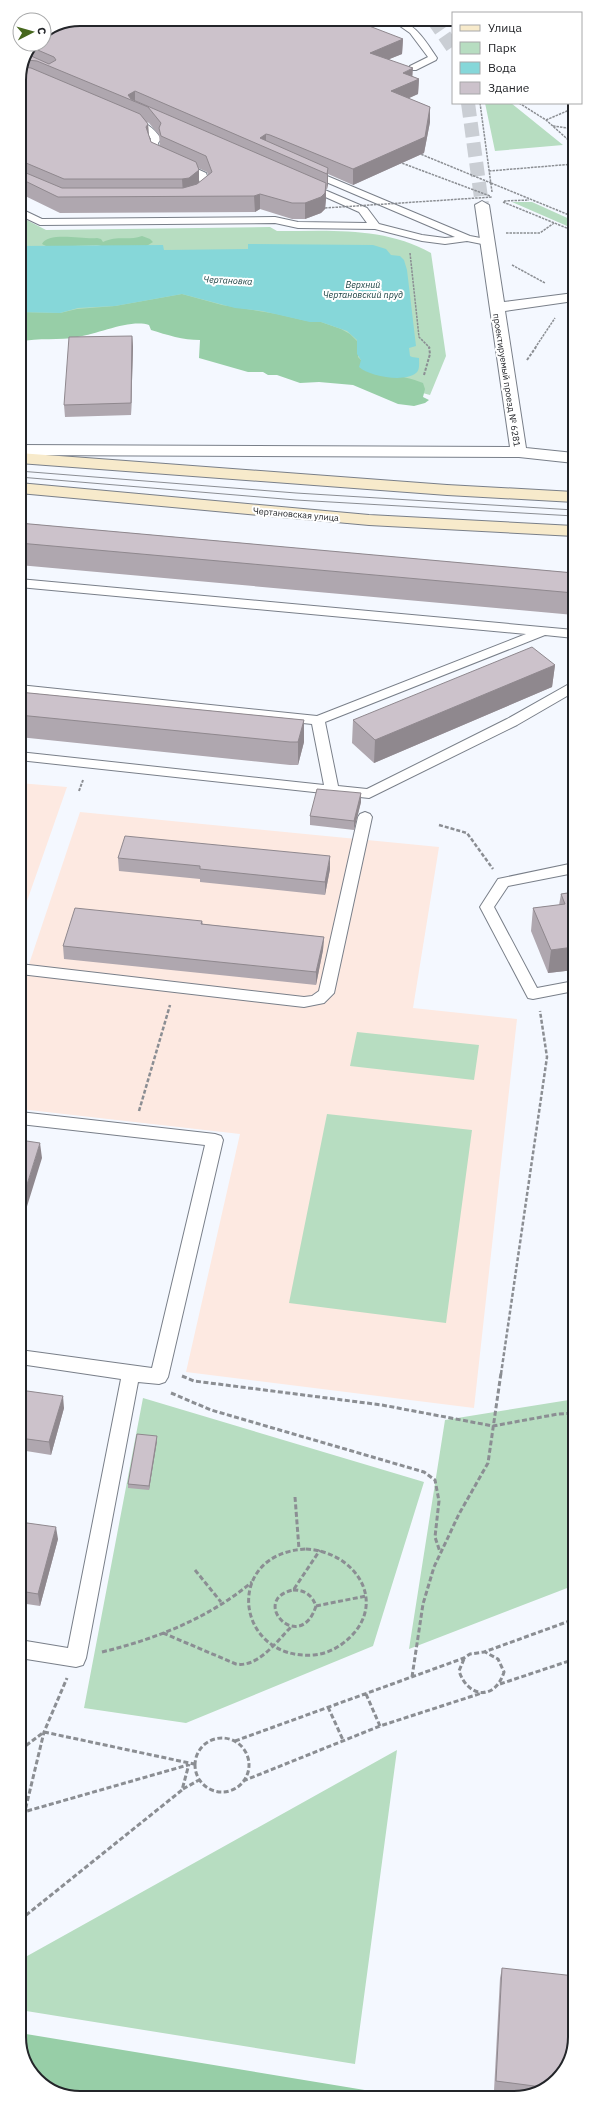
<svg xmlns="http://www.w3.org/2000/svg" width="594" height="2117" viewBox="0 0 594 2117" font-family="'IBM Plex Sans',sans-serif">
  <rect width="100%" height="100%" fill="#f4f8ff"/>
  <path fill="#fde9e1" d="M19,783L67,787L20,921Z
    M80,812L439,847L413,1008L517,1019L474,1408L186,1372L240,1134L20,1109V991Z"/>
  <path fill="#b7ddc1" d="M485,103H511L563,145L495,151Z
    M512,202H532L574,221V229Z
    M19,216L46,230L270,227L277,231C328,231 384,226 431,253L446,356L430,395L140,316L19,339Z
    M357,1032L479,1045L474,1080L350,1066Z
    M327,1114L472,1130L446,1323L289,1303Z
    M143,1398L424,1482L373,1646L186,1723L84,1708Z
    M575,1399V1585L409,1649L445,1420Z
    M397,1750L355,2064L20,2010V1960Z"/>
  <path fill="#97cea7" d="M142,236L150,239L153,242L145,247L112,248L97,245L48,247L42,244C48,231 85,240 97,238L101,239L103,242C118,235 128,241 142,236Z
    M182,294L222,305L277,314L307,321L321,322L341,329L350,334L358,342V357C374,375 402,374 423,383L425,389L423,397L429,400L425,403L414,406L398,404L353,385L319,382L300,383L277,375H268L263,372H248L199,358L200,340C183,340 167,335 151,330L149,325C130,319 98,334 78,337C59,341 39,337 19,342V312L60,313L77,309L115,306Z
    M20,2033L407,2097L76,2098L40,2083L20,2049Z"/>
  <path fill="#86d7d9" d="M248,244L373,245L386,249L391,255L400,256L404,260L407,270L416,346L409,348L410,356L412,357L419,358C419,363 420,370 416,373C404,383 369,376 359,367L361,360L357,354V340L347,331L321,322H310L262,311L235,308L182,294L115,306L78,308L60,313L19,312V246L163,245L164,250L248,249Z"/>
  <g fill="none" stroke-linecap="round" stroke-linejoin="round">
    <path stroke="#caced4" stroke-width="14" stroke-dasharray="14 6" stroke-linecap="butt" d="M433,19L453,48
      M468,103L482,205"/>
    <g stroke="#797f89" stroke-width="2">
      <path id="service" d="M390,19C413,19 425,40 437,58L436,60L416,70H410V66L428,57L410,33Z
        M130,117C143,121 154,127 161,139L158,143L160,152L206,173L211,187L200,198H192V194L201,186L198,177L152,156L148,143L151,139C146,129 136,126 127,122V118Z
        M308,168L470,236L491,240L492,242L487,245L467,241L445,244L422,241L375,229L298,228L275,223L40,225L19,215V208L42,219L275,217L298,222L367,223L359,212L303,187V183L306,182L367,208L379,224L422,235L445,238L455,237L305,173V169Z
        M19,579L574,630V638L545,635L325,722L338,786L367,789L507,719L569,684L574,683V692L517,725L369,798L19,760V752L324,785L312,724L19,693V685L317,716L526,634L19,587Z
        M365,812L370,814L372,817L334,993L324,1003L304,1007L20,974V964L304,997L312,996L319,991L358,817L360,814Z
        M574,863V873L508,886L494,907L537,988L574,981V991L533,999L528,998L480,907L498,879Z
        M20,1112L215,1134L221,1136L223,1140L168,1377L165,1382L159,1384L138,1382L86,1658L83,1665L76,1667L20,1658V1640L68,1648L121,1379L20,1364V1350L152,1368L205,1145L20,1124Z"/>
    </g>
    <g stroke="#797f89" stroke-width="2">
      <path id="minor" d="M482,201L489,205L504,302L574,293V301L505,311L526,448L574,453V463L519,457L19,455V445L510,447L475,205Z"/>
    </g>
    <g stroke="#797f89" stroke-width="2">
      <path id="secondary" d="M19,453L447,485L574,492V502L447,495L19,463Z
        M19,483L369,515L574,526V536L369,525L19,493Z"/>
    </g>
    <path stroke="#8b8e93" stroke-width="1.5" stroke-dasharray="2.5 1" stroke-linecap="butt" d="M480,103L492,192
      M519,103L546,120L574,145
      M546,120L574,108
      M553,126L574,129
      M489,171L574,164
      M491,183L574,217
      M504,201L529,200
      M503,202L574,231
      M506,233H540L554,223
      M574,238L572,240L574,243
      M410,253L419,337L430,348
      M512,265L545,283
      M535,348L555,318"/>
    <path stroke="#8b8e93" stroke-width="2" stroke-dasharray="3 1.5" stroke-linecap="butt" d="M527,360L536,347
      M424,375L430,354L429,347
      M79,791L83,780"/>
    <path stroke="#8b8e93" stroke-width="2.5" stroke-dasharray="4 2" stroke-linecap="butt" d="M439,825L467,833L493,869
      M139,1111L170,1005
      M501,1374L547,1057L540,1011"/>
    <path stroke="#8b8e93" stroke-width="3" stroke-dasharray="5 2.5" stroke-linecap="butt" d="M182,1376L194,1381L382,1405L493,1426L558,1414L575,1413
      M171,1393L211,1410L424,1472L435,1480L439,1501L435,1537L440,1552
      M295,1497L299,1549
      M306,1549C359,1552 391,1608 342,1644C334,1650 324,1654 314,1655C235,1661 222,1553 306,1549Z
      M195,1570L221,1602
      M294,1589L320,1550
      M293,1590C305,1590 312,1595 316,1606C300,1656 248,1600 293,1590Z
      M316,1606L366,1596
      M163,1633L236,1664C258,1668 277,1641 291,1627
      M102,1652C156,1639 209,1618 252,1582
      M464,1659L459,1671C468,1698 495,1701 504,1672L498,1659L485,1652
      M412,1677L423,1604L434,1567L459,1514L488,1463L501,1373
      M500,1684L575,1659
      M366,1694L380,1726
      M328,1707L343,1740
      M195 1765a27 27 0 1 1 54 0a27 27 0 1 1-54 0Z
      M235,1741L464,1658L470,1654L484,1652L575,1619
      M20,1750L44,1732L194,1764
      M243,1781L380,1726L485,1692
      M183,1789L199,1780
      M20,1813L188,1765
      M20,1822L25,1811L44,1732L67,1678
      M20,1920L182,1790L189,1764"/>
    <use href="#service" fill="#fff" fill-rule="evenodd"/>
    <use href="#minor" fill="#fff" fill-rule="evenodd"/>
    <use href="#secondary" fill="#f7eacb" fill-rule="evenodd"/>
    <path stroke="#8a8d93" stroke-width="1" d="M19,471L296,493L574,510
      M19,477L296,500L574,516"/>
    <path stroke="#8b8e93" stroke-width="1.5" stroke-dasharray="2.5 1" stroke-linecap="butt" d="M418,153L491,183
      M399,162L490,196
      M325,208L492,197"/>
  </g>
  <path fill="#afa7af" fill-rule="evenodd" d="M403,39L402,54L389,59L412,76L419,79L418,94L408,98L430,107V122L424,153L353,185L328,174V184L327,189H326V199L325,209L321,213L305,219H292L260,209L255,212L60,213L19,193V80L34,44ZM147,122L149,123L159,135L160,146L151,142L149,136L148,124ZM198,168L207,172L208,175L199,183V170Z
    M132,336L133,347L131,415L65,417L64,405Z
    M19,523L574,573V615L19,565Z
    M555,665L552,687L374,763L352,743L353,720Z
    M19,692L304,720V742L298,765H290L19,737Z
    M361,793V802L354,830L310,825V816Z
    M118,858L330,869L325,895L200,882V879L119,871Z
    M574,892V970L548,973L531,931L533,908L559,905L561,894Z
    M202,921L203,924L324,937L323,950L316,985L64,959L63,946Z
    M20,1390L64,1408L51,1455L20,1450Z
    M157,1441L149,1490L128,1488V1484Z
    M20,1522L58,1539L40,1606L20,1603Z
    M502,1968L562,2074L529,2095L494,2091L500,1978Z"/>
  <path fill="#8f888e" d="M403,39L402,54L370,67V53Z
    M413,68L412,82L419,79L418,94L390,107L391,91L403,73Z
    M135,91V102L129,99L128,95Z
    M430,107V122L424,153L353,185V169Z
    M148,124L149,139L146,127Z
    M266,134V147L260,138Z
    M328,168V184L327,189V174Z
    M199,170V185L183,194L182,179Z
    M326,183V199L325,209L321,213L305,219V203Z
    M260,194V209L255,212L254,196Z
    M132,336L133,347L131,415V403Z
    M555,665L552,687L374,763L375,740Z
    M304,720V742L298,765V742Z
    M361,793V802L354,830V821Z
    M330,856V869L325,895V882Z
    M324,937L323,950L316,985V972Z
    M574,947V970L548,973L551,950Z
    M40,1143L42,1158L20,1229V1207Z
    M63,1396L64,1408L51,1455L49,1442Z
    M157,1436V1441L149,1490V1486Z
    M56,1527L58,1539L40,1606L38,1594Z"/>
  <path fill="#ccc2cb" stroke="#8f888e" d="M80,19H351L403,39L370,53L413,68L403,73L419,79L391,91L430,107L425,137L353,169L270,135L266,134L260,138L328,168L327,174L135,91L128,95L131,99L326,183L325,193L321,197L305,203H292L260,194L254,196L58,197L19,178V170L62,188H183L197,184L212,172L206,156L161,136L159,128L161,123L148,107L37,61L27,60L29,55L49,64L56,60L54,57L33,48L34,44H44V34Z
    M24,67L31,68L140,114L148,124L146,127L151,142L196,162L199,170L189,178L182,179H64L19,160V80Z
    M132,336L131,403L64,405L69,337Z
    M19,523L574,573V593L19,543Z
    M532,647L555,665L375,740L353,720Z
    M19,692L304,720L298,742H290L19,715Z
    M317,789L361,793L354,821L310,816Z
    M125,836L330,856L325,882L200,869V866L118,858Z
    M574,892V947L551,950L533,908L565,904L561,894Z
    M75,908L202,921L201,924L324,937L316,972L63,946Z
    M20,1140L40,1143L20,1207Z
    M20,1390L63,1396L49,1442L20,1438Z
    M137,1434L157,1436L149,1486L128,1484Z
    M20,1522L56,1527L38,1594L20,1591Z
    M502,1968L575,1976V2037L562,2074L542,2087L496,2081Z"/>
  <g text-anchor="middle" dominant-baseline="central" stroke-width="4" stroke-linejoin="round" paint-order="stroke">
    <g font-size="9" font-style="italic" fill="#12393a" stroke="#fff">
      <text transform="translate(228 280) rotate(3)">Чертановка</text>
      <text x="363" y="284">Верхний<tspan x="363" dy="10">Чертановский пруд</tspan></text>
    </g>
    <g font-size="9" fill="#232529" stroke="#fff">
      <text transform="translate(507 380) rotate(81)">проектируемый проезд № 6281</text>
      <text transform="translate(296 514) rotate(5)">Чертановская улица</text>
    </g>
  </g>
  <path d="M0 0H594V2117H0ZM80 26H514A54 54 0 0 1 568 80V2037A54 54 0 0 1 514 2091H80A54 54 0 0 1 26 2037V80A54 54 0 0 1 80 26Z" fill="#fff" fill-rule="evenodd"/>
  <path fill="none" stroke="#232529" stroke-width="2" d="M80 26H514A54 54 0 0 1 568 80V2037A54 54 0 0 1 514 2091H80A54 54 0 0 1 26 2037V80A54 54 0 0 1 80 26Z"/>
  <rect x="452" y="12" width="130" height="92" fill="#ffffff" stroke="#a7a8a9"/>
  <rect x="460" y="25" width="20" height="6" fill="#f7eacb" stroke="#a7a8a9"/>
  <text x="488" y="32" font-size="12" fill="#232529">Улица</text>
  <rect x="460" y="42" width="20" height="12" fill="#b7ddc1" stroke="#a7a8a9"/>
  <text x="488" y="52" font-size="12" fill="#232529">Парк</text>
  <rect x="460" y="62" width="20" height="12" fill="#86d7d9" stroke="#a7a8a9"/>
  <text x="488" y="72" font-size="12" fill="#232529">Вода</text>
  <rect x="460" y="82" width="20" height="12" fill="#ccc2cb" stroke="#a7a8a9"/>
  <text x="488" y="92" font-size="12" fill="#232529">Здание</text>
  <g transform="translate(32 32) rotate(84)"><circle r="19" fill="#ffffff" stroke="#a7a8a9"/>
  <path d="M0-3L7 15L0 10L-7 15Z" fill="#46671d"/>
  <text y="-6" font-size="11" font-weight="bold" text-anchor="middle" fill="#232529">С</text>
  </g>
</svg>
